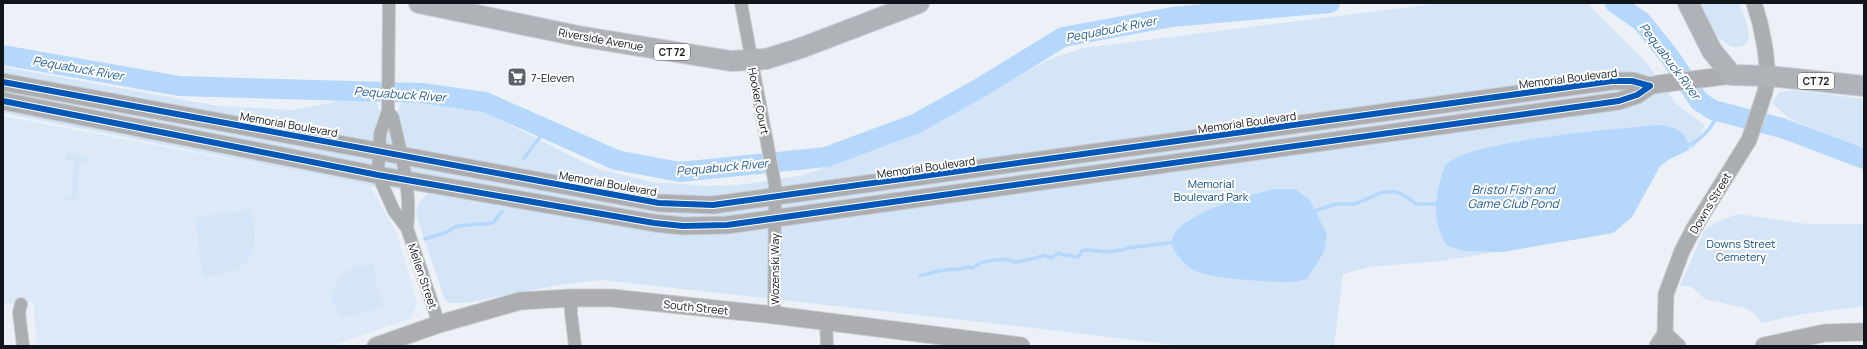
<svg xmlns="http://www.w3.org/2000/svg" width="1867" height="349" viewBox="0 0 1867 349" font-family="Manrope,sans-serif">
  <rect width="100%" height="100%" fill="#ecf1f7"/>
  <path fill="#dee9f7" d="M3,116L370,186L396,231L417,301L412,318L331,346H37L33,303L3,304Z"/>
  <path fill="#d4e5f8" d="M1442,3H1587L1646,62L1676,104L1705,125L1695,147L1668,160L1660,166L1632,217L1613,233L1441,261L1370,267L1343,274L1334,346H1183L1034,328L601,280L559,285L466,303H450L445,300L416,215L418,204L427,193L370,186L3,113V67L218,106L293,110L325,104L349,97L376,98L379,110L398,111L403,101L464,105L491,115L595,168L652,182L706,186L739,185L804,175L887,145L1048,60L1083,48Z
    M1700,3H1739C1743,14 1759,46 1738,47C1731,48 1724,42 1719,38C1710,28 1705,15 1700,3Z
    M1793,90L1864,99V152L1789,118L1772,103L1779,92Z
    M67,153L84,156L88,159L87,162H80L77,195L85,197L64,202L62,201L63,197H71L74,161L66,160Z
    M251,210C259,259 254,270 203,277L195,217Z
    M1738,214L1807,224H1864V306L1803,314L1761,323L1755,314L1745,308L1705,299L1690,286H1680L1704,231L1716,222Z
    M372,264L383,308L343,317C339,313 335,309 333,304C329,291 339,275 351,269C357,266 365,266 372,264Z"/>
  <path fill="#b5d7fc" d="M1662,125C1678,129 1687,131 1689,150L1668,160L1660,166L1632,217L1613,233L1503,252L1464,251L1447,246C1434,222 1433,208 1440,182C1441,177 1443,169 1446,165C1469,140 1623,128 1662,125Z
    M1276,189H1295L1310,200L1327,235L1324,252L1307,279C1301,280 1295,282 1289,282C1269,282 1210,279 1193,270C1188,267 1184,263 1180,258C1176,254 1172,249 1172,242C1173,215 1254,193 1276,189Z"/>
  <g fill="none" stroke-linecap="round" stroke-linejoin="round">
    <path stroke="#b5d7fc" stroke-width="3.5" d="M1685,146C1701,142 1713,126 1719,112
      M524,158L546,129
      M1311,212L1336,204H1355L1383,192H1396L1407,197L1416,204H1439
      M425,239L447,232L457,226L493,223L502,211
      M920,275C928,275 930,273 938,271C949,269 960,270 969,267L973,268C981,260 1005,257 1015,262C1026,260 1035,259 1044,255L1051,258L1059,253C1065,257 1070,254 1075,257L1079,256L1082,251L1087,250L1106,252L1123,250L1127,248L1176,242"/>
    <path stroke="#b5d7fc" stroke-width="20" d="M1615,3L1642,22L1670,57L1699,101L1713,110L1782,128L1864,159
      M3,55L179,86L422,93L485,102L616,160L680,172L826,157L915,124L978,89L1063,37L1172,17L1330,3"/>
    <g stroke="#c9ced3" stroke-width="14">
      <path id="minor" d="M389,3L388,111L380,134L378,175L394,211L407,228L439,324
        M741,3L775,185L774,315
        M388,111L393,118C401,154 412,191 407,228
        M571,298V313L575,346
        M21,304L19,313L23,346
        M826,322L827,346"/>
    </g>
    <g stroke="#c9ced3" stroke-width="17">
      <path id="tertiary" d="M1665,334L1678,346
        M1657,346L1665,334L1666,294L1682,251L1694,228L1749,140L1765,92L1768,76L1765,48L1760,23L1754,3"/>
    </g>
    <g stroke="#c9ced3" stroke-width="19">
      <path id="secondary" d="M3,82L659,203L713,205L1612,81H1632L1650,86
        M3,101L378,175L654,223L683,226L727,225L1619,101L1637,95L1650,86L1659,84L1732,75
        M376,346L439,324L520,301L571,298H612L774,315L1021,346
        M1764,346L1825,333L1864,332"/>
    </g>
    <g stroke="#c9ced3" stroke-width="22">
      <path id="trunk" d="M419,3L578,36L731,61L766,59L801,48L919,3
        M1688,3L1712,51L1732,75L1768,76L1864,86"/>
    </g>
    <use href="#minor" stroke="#abaeb1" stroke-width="12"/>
    <use href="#tertiary" stroke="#abaeb1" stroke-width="15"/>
    <use href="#secondary" stroke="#abadb1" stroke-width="17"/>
    <use href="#trunk" stroke="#afb3b8" stroke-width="20"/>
    <g stroke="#fff" stroke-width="8">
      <path id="cycleway" d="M3,82L659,203L713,205L1612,81H1632L1650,86
        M3,101L378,175L654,223L683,226L727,225L1619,101L1637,95L1650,86"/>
    </g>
    <use href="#cycleway" stroke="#0057b8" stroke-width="6"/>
  </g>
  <defs>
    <g id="supermarket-square" transform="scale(1)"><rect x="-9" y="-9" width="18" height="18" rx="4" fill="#5c6268" stroke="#fff"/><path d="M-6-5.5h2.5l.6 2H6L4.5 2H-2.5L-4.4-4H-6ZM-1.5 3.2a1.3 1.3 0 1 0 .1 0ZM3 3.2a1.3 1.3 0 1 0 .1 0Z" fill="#fff"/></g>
  </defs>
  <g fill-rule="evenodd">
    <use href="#supermarket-square" x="517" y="77"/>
  </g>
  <g text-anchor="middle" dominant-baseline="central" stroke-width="4" stroke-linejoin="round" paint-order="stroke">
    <g fill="#fff" stroke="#575b5f" stroke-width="1">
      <rect x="654" y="44" width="36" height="16" rx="3"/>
      <rect x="1798" y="73" width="36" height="16" rx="3"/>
    </g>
    <g font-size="10" font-weight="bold" fill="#0f151b">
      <text x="672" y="52">CT 72</text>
      <text x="1816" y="81">CT 72</text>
    </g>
    <g font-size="11" fill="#0f151b" stroke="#fff">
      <text transform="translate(601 39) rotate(10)">Riverside Avenue</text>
      <text transform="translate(1568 78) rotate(-7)">Memorial Boulevard</text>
      <text transform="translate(759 101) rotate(79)">Hooker Court</text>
      <text transform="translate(1247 122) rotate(-8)">Memorial Boulevard</text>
      <text transform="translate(289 124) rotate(10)">Memorial Boulevard</text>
      <text transform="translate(926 167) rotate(-8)">Memorial Boulevard</text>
      <text transform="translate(608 183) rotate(10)">Memorial Boulevard</text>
      <text transform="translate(1710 203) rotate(-59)">Downs Street</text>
      <text transform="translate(774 269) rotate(-90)">Wozenski Way</text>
      <text transform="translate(423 276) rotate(71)">Mellen Street</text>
      <text transform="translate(696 307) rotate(6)">South Street</text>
    </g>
    <g font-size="11" fill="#0f151b" stroke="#fff" text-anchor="start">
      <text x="531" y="77">7-Eleven</text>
    </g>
    <g font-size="11" fill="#0a4a81" stroke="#fff">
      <text x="1211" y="183">Memorial<tspan x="1211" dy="13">Boulevard Park</tspan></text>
      <text x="1741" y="243">Downs Street<tspan x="1741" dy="13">Cemetery</tspan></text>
    </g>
    <g font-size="12" font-style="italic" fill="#1f5a92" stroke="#fff">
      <text transform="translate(1111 29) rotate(-11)">Pequabuck River</text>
      <text transform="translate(1670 61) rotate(53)">Pequabuck River</text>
      <text transform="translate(78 68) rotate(10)">Pequabuck River</text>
      <text transform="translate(400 94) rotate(4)">Pequabuck River</text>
      <text transform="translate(722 167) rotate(-5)">Pequabuck River</text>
      <text x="1513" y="189">Bristol Fish and<tspan x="1513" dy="14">Game Club Pond</tspan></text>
    </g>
  </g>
  <rect width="1867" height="349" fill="none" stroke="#0f151b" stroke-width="8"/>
</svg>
